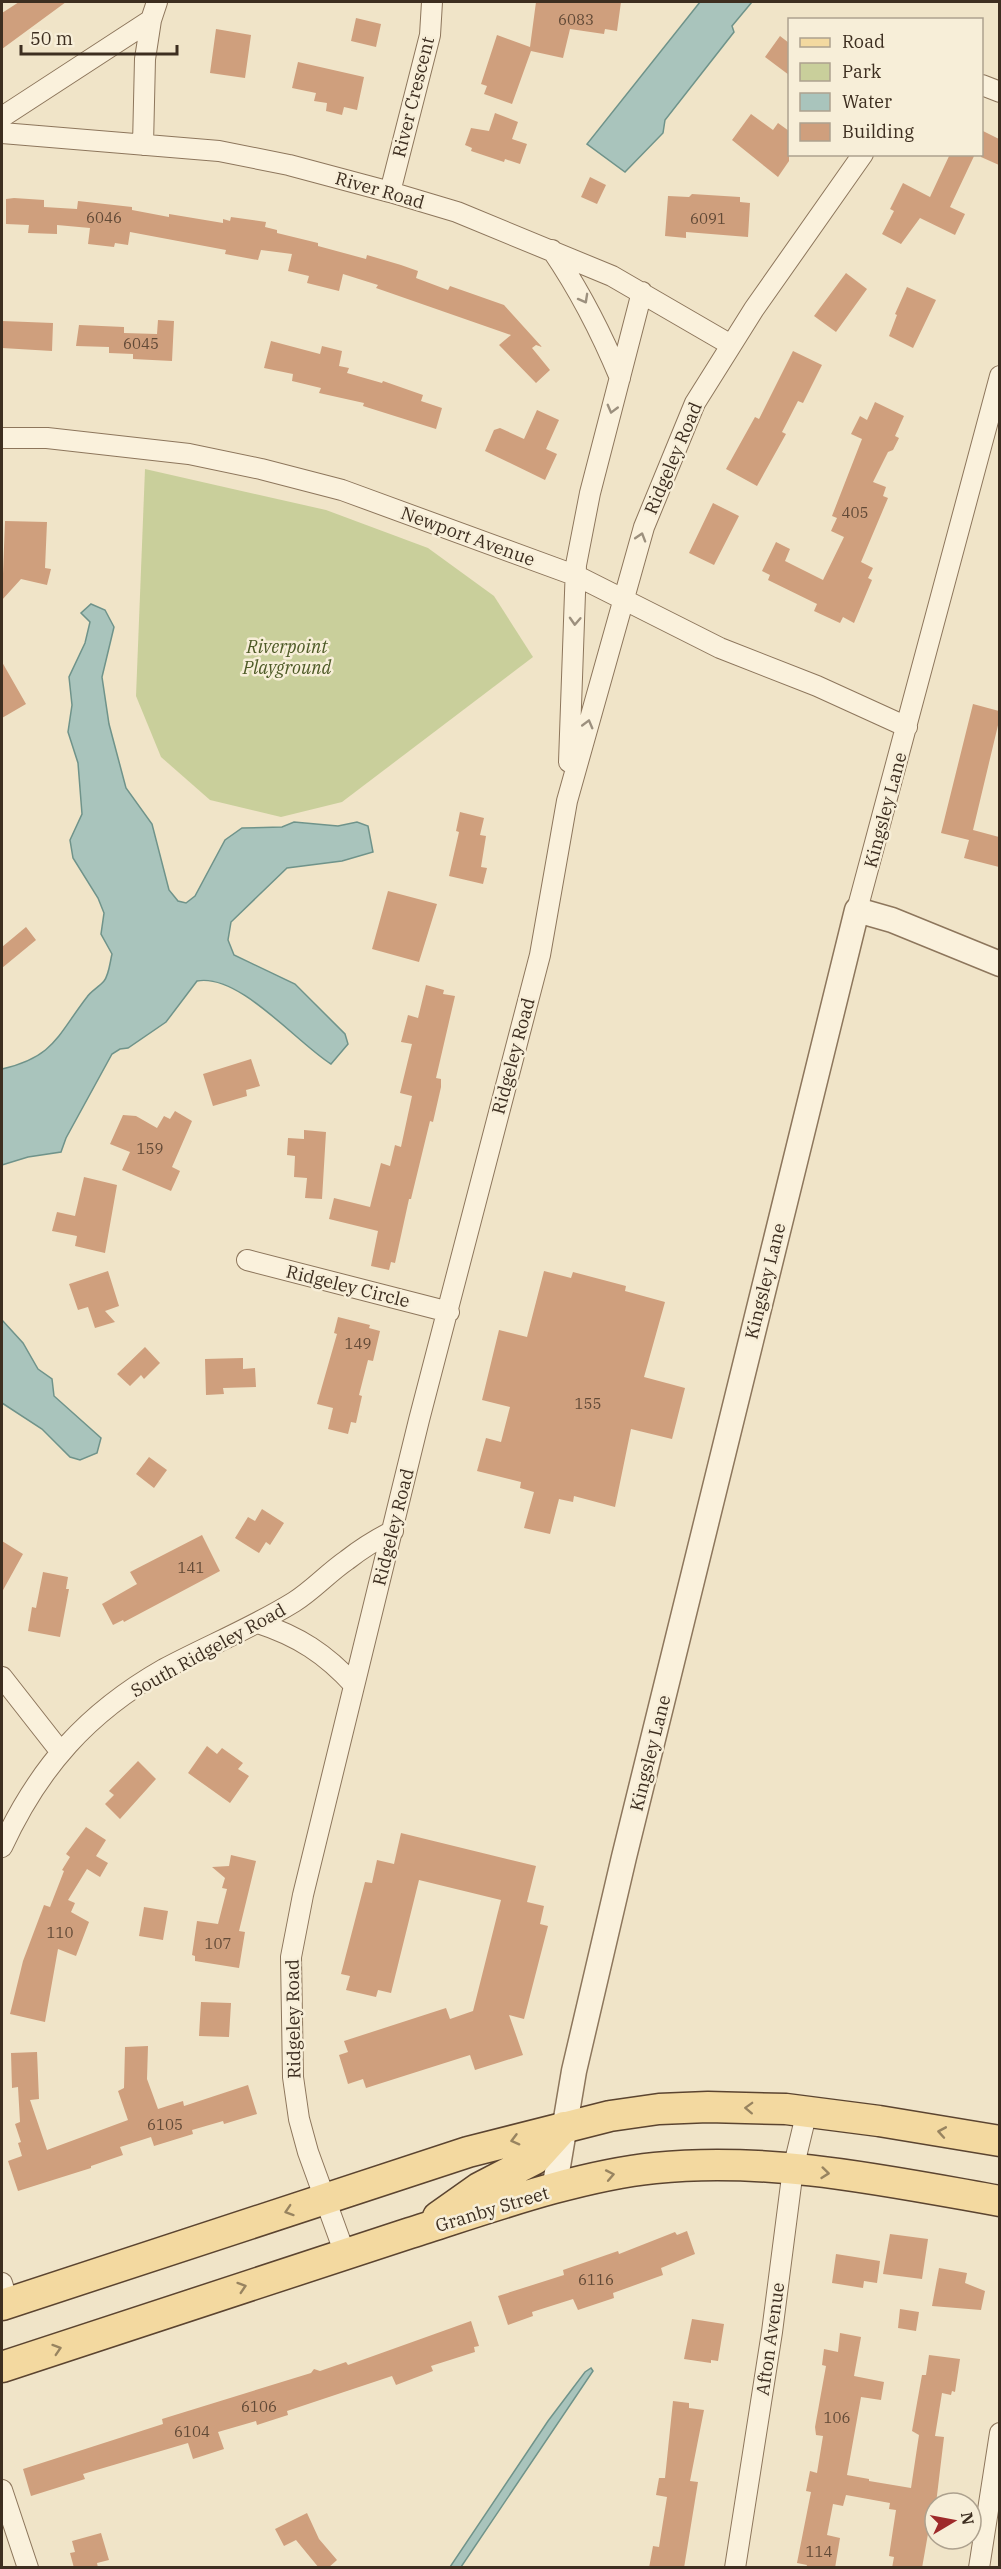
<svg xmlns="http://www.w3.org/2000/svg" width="1001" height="2569" viewBox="0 0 1001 2569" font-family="'IBM Plex Serif',serif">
  <rect width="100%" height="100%" fill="#f0e4c8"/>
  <path fill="#c9cf9b" d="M145,469L326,510L428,548L494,596L533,657L342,802L281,817L210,800L161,757L136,696Z"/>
  <path fill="#a9c4bc" stroke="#6f938a" stroke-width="1.5" d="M700,2H752L732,26L734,32L665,120L663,133L625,172L587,144Z
    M91,604L105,610L114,627L102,677L109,724L126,788L152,824L169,890L178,901L186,903L195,896L225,840L242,828L282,827L294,822L338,826L357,822L368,826L373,852L342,861L287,868L231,922L228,940L234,955L295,984L345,1034L348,1044L331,1064C296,1042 239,973 197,981L166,1022L128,1048L120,1049L112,1054L66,1138L61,1152L28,1157L2,1165V1069C54,1057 57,1036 87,997C91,991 99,987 104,981C109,975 110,962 112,954L101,934L104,913L98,898L73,858L70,840L82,814L78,763L68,732L72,705L69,677L85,643L90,622L81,613Z
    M2,1320L23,1343L38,1369L52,1379L54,1396L101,1438L97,1453L80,1460L70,1457L42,1429L2,1403Z
    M591,2368L593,2371L461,2567H450L548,2421L585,2372Z"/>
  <path fill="#cf9f7d" d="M19,2H66L2,49V13Z
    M536,2H621L617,31L605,29L604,34L570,29L563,58L531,51L512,104L484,94L487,86L481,84L497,35L530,47Z
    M356,18L381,24L376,47L351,41Z
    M216,29L251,35L245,78L210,73Z
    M780,36L789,43V75L765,57Z
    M298,62L364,77L357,110L344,107L342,115L326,111L327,103L314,101L316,93L292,88Z
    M495,113L518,122L512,139L527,144L520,164L505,159L504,162L471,151L472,148L465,145L471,128L489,131Z
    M751,114L773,130L778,123L789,131V161L778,177L732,140Z
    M981,130L999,139V165L981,157Z
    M950,154H975L950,207L965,214L955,235L920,218L901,244L882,234L894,211L890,209L903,183L930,197Z
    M590,177L606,185L597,204L581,197Z
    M692,194L740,197V202L750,203L748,237L686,232V238L665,236L668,196L689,197Z
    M14,198L44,200V207L77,209L78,201L132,207V210L169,217V214L223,223V219L230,221L231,217L266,222L265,227L277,230V233L318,243V246L366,259L367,255L401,265L418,271L416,278L448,290L450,286L504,305L542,347L536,345L532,348L550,370L536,383L499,345L511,335L376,288L378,285L343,274L339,291L307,283L309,276L288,271L292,254L261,250L258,260L225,254L226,250L130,232L128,245L115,243L114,247L88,244L90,228L57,225V234L28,233L29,225L6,224V199Z
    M846,273L867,289L836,332L814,316Z
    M907,287L936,300L913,348L889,336L897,315L895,314Z
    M158,320L174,321L172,361L133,359V354L109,353V347L76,346L79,325L124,327V333L157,334Z
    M2,321L53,323L52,351L2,348Z
    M271,341L320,354L322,346L342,351L339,366L349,368L347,373L382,383L383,381L423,395L421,401L442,408L436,429L363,406L364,403L319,393L321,388L292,381L293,374L264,368Z
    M793,351L822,365L803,403L798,401L782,432L786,434L757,486L726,469L755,417L759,419Z
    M875,402L904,416L895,436L899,438L893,450L888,452L873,482L886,487L883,496L888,498L861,562L873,568L868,578L872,580L854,623L843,617L840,623L814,611L817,604L768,580L770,575L762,571L776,542L790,549L785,561L823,580L844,537L831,531L837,518L832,516L862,439L851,434L860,416L867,420Z
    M537,410L559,420L546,449L557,454L545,480L485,451L494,430L500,428L524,439Z
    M713,503L739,516L714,565L689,553Z
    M5,521L47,522L45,568L51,569L47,585L21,579L2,600Z
    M2,662L26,704L2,718Z
    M973,704L999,711V721L973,830L999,837V867L964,858L969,840L941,833Z
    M460,812L484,818L480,835L486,836L481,867L487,868L483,884L449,876L459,832L456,831Z
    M388,891L437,904L419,962L372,949Z
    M26,927L36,940L2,968V947Z
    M426,985L444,990L443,994L455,996L436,1078L441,1079V1087L433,1122L430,1121L411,1199H409L395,1263L391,1262L389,1270L371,1266L378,1231L329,1219L334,1198L370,1207L381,1163L390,1166L395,1145L401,1147L412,1096L400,1093L412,1044L401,1042L408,1015L418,1018Z
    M251,1059L260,1086L246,1090L247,1096L213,1106L203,1074Z
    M175,1111L192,1121L172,1167L180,1171L171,1191L122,1170L130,1152L110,1144L123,1115L136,1116L157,1128L164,1116L170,1119Z
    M304,1130L326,1132L322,1199L305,1198L307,1178L294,1177L295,1156L287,1155L288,1138L304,1139Z
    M84,1177L117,1185L105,1253L75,1246L77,1236L52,1231L57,1212L75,1216Z
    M108,1271L119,1306L105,1311L115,1322L95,1328L88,1307L78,1310L69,1284Z
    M544,1271L571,1278L573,1272L626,1286L625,1291L665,1302L644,1377L685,1388L672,1439L631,1429L615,1507L574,1496L573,1502L559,1499L550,1534L524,1528L534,1492L520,1488L521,1482L477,1471L486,1438L501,1442L510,1407L482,1400L499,1330L527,1337Z
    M338,1317L370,1325L369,1328L380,1331L373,1361L368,1360L359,1395L362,1396L356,1423L351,1422L348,1434L328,1429L333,1408L317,1404L337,1334L334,1333Z
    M145,1347L160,1363L144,1379L141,1375L130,1386L117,1374Z
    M243,1358V1369L255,1368L256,1387L223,1388L224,1394L206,1395L205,1359Z
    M149,1457L167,1470L154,1488L136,1474Z
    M262,1509L284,1523L270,1545L266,1542L259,1553L235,1538L248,1517L255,1521Z
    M202,1535L220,1571L124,1622L123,1620L113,1625L102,1604L137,1584L130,1572Z
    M2,1541L23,1554L2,1592Z
    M43,1572L68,1577L66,1589H69L60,1637L28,1631L32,1607L36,1608Z
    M207,1746L217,1754L222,1748L243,1763L238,1769L249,1776L230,1803L188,1773Z
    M138,1761L156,1779L120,1819L105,1804L114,1795L109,1791Z
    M86,1827L106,1840L96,1856L108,1863L100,1877L87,1869L68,1900L75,1903L71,1912L89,1922L76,1956L58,1949L45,2022L10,2014L23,1961L44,1905L50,1907L64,1871L62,1870L70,1857L66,1854Z
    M401,1833L536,1866L527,1902L544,1906L540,1924L548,1926L524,2019L509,2015L523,2055L475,2070L470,2055L366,2088L363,2079L348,2084L339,2055L348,2052L344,2041L446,2008L450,2019L473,2011L501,1900L419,1880L391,1993L378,1990L376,1997L346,1990L350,1976L341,1974L365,1882L372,1883L377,1860L394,1864Z
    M231,1855L256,1861L239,1931L245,1932L239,1968L195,1961V1956L192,1955L197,1921L218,1924L227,1889L222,1888L225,1878L212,1867L229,1866Z
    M144,1907L168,1911L163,1940L139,1936Z
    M201,2002L231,2003L229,2037L199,2036Z
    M148,2046L147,2079L158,2109L183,2101L184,2106L248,2085L257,2114L224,2124L223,2121L192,2130L193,2134L154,2146L151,2137L120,2147L123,2155L91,2166V2168L18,2191L8,2161L22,2156L18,2143L21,2142L15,2124L20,2122L18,2087L12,2088L11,2053L37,2052L39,2099L30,2100L47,2150L128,2120L118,2091L124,2088L125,2047Z
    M687,2231L695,2254L661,2268L663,2275L613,2293L614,2298L578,2310L573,2299L532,2312L533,2316L508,2325L498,2296L564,2275L563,2270L618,2251L619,2254L675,2232L677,2235Z
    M890,2234L928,2239L922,2279L883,2274Z
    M836,2254L880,2261L877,2283L864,2281L863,2288L832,2283Z
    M939,2268L967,2273L965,2283L985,2291L981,2310L932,2306Z
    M900,2309L919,2312L916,2331L898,2328Z
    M692,2319L724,2324L718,2361L711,2360V2363L684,2359Z
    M471,2321L479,2346L474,2347L475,2352L431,2366L433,2371L396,2385L392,2376L287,2411L288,2415L257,2425L256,2421L218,2432L224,2449L193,2459L188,2443L83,2474L85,2479L31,2496L23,2469L163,2424L162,2419L311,2373L314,2369L320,2371L346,2362L348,2365Z
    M840,2333L861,2337L854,2376L884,2382L881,2400L861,2397L847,2475L869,2479V2481L911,2488L919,2435L912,2431L922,2375H926L929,2355L960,2359L955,2392L952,2391L951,2395L942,2393L935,2436L944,2437L935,2512L932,2511L922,2568H892L894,2557L889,2556L896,2510L889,2509L890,2503L846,2495L843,2506L833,2504L827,2535L840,2538L835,2568H806L807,2565L797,2563L811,2492L806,2491L810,2471L817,2473L823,2436L816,2435L815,2427L826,2366L822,2365L824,2349L838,2352Z
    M673,2401L689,2403V2408L704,2410L690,2481L698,2482L684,2568H649L653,2546L659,2547L667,2497L656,2495L659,2478H665Z
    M307,2513L319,2539L337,2560L328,2568H319L296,2540L284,2546L275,2529Z
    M101,2533L109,2560L97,2563L98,2568H74L70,2553L75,2552L72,2541Z"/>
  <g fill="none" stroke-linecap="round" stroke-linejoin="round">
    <g stroke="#8d765c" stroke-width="22">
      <path id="minor" d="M982,85L1000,92
        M2,117L151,20L157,2
        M2,133L219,151L289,165L390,192L457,212L612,276L731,345
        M143,145L145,59L151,20
        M390,192L430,35L432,2
        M552,250C580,291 601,332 620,378
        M2,438H47L189,454L261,469L342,490L577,576L720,648L817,686L907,727
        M569,762L576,565L590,493L642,292
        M857,910L1000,376
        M247,1260L449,1312
        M258,1623C298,1636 326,1654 354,1685
        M2,1677L60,1751
        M2,1847C39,1767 87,1713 164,1669C207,1646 252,1628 294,1602C313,1590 328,1573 347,1560C361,1549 377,1539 393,1531
        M345,2254L308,2152L299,2119L293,2077L291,1957L303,1895L419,1420L540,955L567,801L644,527L695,403L754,309L863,154
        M2,2283L8,2303
        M2,2490L28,2568
        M735,2568L772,2332L793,2169L807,2111
        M979,2568L1000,2433"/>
    </g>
    <g stroke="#8d765c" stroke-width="27">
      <path id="tertiary" d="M554,2190L574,2071L624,1857L857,910L892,920L1000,964"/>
    </g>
    <g stroke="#5b4430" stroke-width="33">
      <path id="primary" d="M438,2217L479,2188L535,2159L564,2127
        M2,2305L468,2152L610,2116L659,2109L708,2107L786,2109L879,2121L1000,2141
        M2,2367C138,2322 274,2277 410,2233C486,2209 576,2176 655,2168C770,2156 887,2181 1000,2201"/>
    </g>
    <use href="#minor" stroke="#faf1dc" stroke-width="20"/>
    <use href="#tertiary" stroke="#faf1dc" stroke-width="24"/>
    <use href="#primary" stroke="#f3d9a0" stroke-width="30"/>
  </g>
  <defs><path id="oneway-chevron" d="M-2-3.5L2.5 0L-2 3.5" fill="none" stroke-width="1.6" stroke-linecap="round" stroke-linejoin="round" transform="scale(1.5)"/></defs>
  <g stroke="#9c907e">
    <use href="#oneway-chevron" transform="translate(584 299) rotate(61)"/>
    <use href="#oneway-chevron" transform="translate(612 409) rotate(105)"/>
    <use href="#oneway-chevron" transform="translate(641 537) rotate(-73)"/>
    <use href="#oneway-chevron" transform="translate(575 621) rotate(93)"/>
    <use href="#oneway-chevron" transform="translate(588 724) rotate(-75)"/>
  </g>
  <g stroke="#988460">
    <use href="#oneway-chevron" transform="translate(749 2108) rotate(-178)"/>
    <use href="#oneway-chevron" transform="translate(942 2132) rotate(-170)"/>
    <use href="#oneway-chevron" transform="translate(515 2140) rotate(165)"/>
    <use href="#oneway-chevron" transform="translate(825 2173) rotate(6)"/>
    <use href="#oneway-chevron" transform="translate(610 2175) rotate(-11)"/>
    <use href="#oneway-chevron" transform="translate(289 2211) rotate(162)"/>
    <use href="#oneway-chevron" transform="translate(242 2287) rotate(-18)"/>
    <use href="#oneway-chevron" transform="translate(57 2349) rotate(-18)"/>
  </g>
  <g text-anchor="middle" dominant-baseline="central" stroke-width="5" stroke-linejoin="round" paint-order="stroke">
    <g font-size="15" fill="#624a37">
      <text x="576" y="19">6083</text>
      <text x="104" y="217">6046</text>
      <text x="708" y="218">6091</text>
      <text x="141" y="343">6045</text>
      <text x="855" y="512">405</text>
      <text x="150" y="1148">159</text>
      <text x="358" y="1343">149</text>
      <text x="588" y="1403">155</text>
      <text x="191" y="1567">141</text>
      <text x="60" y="1932">110</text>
      <text x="218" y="1943">107</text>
      <text x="165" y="2124">6105</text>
      <text x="596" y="2279">6116</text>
      <text x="259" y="2406">6106</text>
      <text x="837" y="2417">106</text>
      <text x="192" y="2431">6104</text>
      <text x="819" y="2551">114</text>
    </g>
    <g font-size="18" fill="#3d2e20" stroke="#f7eed8">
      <text transform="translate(413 97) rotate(-76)">River Crescent</text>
      <text transform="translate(380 190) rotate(16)">River Road</text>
      <text transform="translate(673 458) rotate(-67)">Ridgeley Road</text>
      <text transform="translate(468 536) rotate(20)">Newport Avenue</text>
      <text transform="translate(885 810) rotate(-75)">Kingsley Lane</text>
      <text transform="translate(513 1056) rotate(-75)">Ridgeley Road</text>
      <text transform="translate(765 1281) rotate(-76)">Kingsley Lane</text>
      <text transform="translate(348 1286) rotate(14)">Ridgeley Circle</text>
      <text transform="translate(393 1527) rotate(-76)">Ridgeley Road</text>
      <text transform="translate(208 1650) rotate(-29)">South Ridgeley Road</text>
      <text transform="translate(650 1753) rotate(-76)">Kingsley Lane</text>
      <text transform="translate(293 2019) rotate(-91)">Ridgeley Road</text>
      <text transform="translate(492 2209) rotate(-17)">Granby Street</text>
      <text transform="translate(770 2339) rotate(-82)">Afton Avenue</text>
    </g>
    <g font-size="18" font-style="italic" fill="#4d5a26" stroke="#f7eed8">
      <text x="287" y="646">Riverpoint<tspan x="287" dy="21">Playground</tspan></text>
    </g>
  </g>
  <rect width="1001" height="2569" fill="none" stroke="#3d2e20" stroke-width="6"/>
  <rect x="788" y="18" width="195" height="138" fill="#f7eed8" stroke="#ada18e" stroke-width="1.5"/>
  <rect x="800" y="38" width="30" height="9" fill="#f3d9a0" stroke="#ada18e" stroke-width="1.5"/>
  <text x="842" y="48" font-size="18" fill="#3d2e20">Road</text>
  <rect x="800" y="63" width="30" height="18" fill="#c9cf9b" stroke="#ada18e" stroke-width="1.5"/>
  <text x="842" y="78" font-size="18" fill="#3d2e20">Park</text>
  <rect x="800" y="93" width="30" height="18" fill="#a9c4bc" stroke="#ada18e" stroke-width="1.5"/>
  <text x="842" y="108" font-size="18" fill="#3d2e20">Water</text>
  <rect x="800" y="123" width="30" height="18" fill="#cf9f7d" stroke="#ada18e" stroke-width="1.5"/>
  <text x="842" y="138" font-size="18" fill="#3d2e20">Building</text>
  <g transform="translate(953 2521) rotate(80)"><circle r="28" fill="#f7eed8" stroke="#ada18e" stroke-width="1.5"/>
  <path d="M0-4.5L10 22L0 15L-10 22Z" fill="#9e2a2b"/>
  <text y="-9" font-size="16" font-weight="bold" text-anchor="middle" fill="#3d2e20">N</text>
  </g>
  <path d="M21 45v9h156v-9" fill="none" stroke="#3d2e20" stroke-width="3"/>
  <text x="30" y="45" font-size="18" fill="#3d2e20" stroke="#f7eed8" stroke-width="4.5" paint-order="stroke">50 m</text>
</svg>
